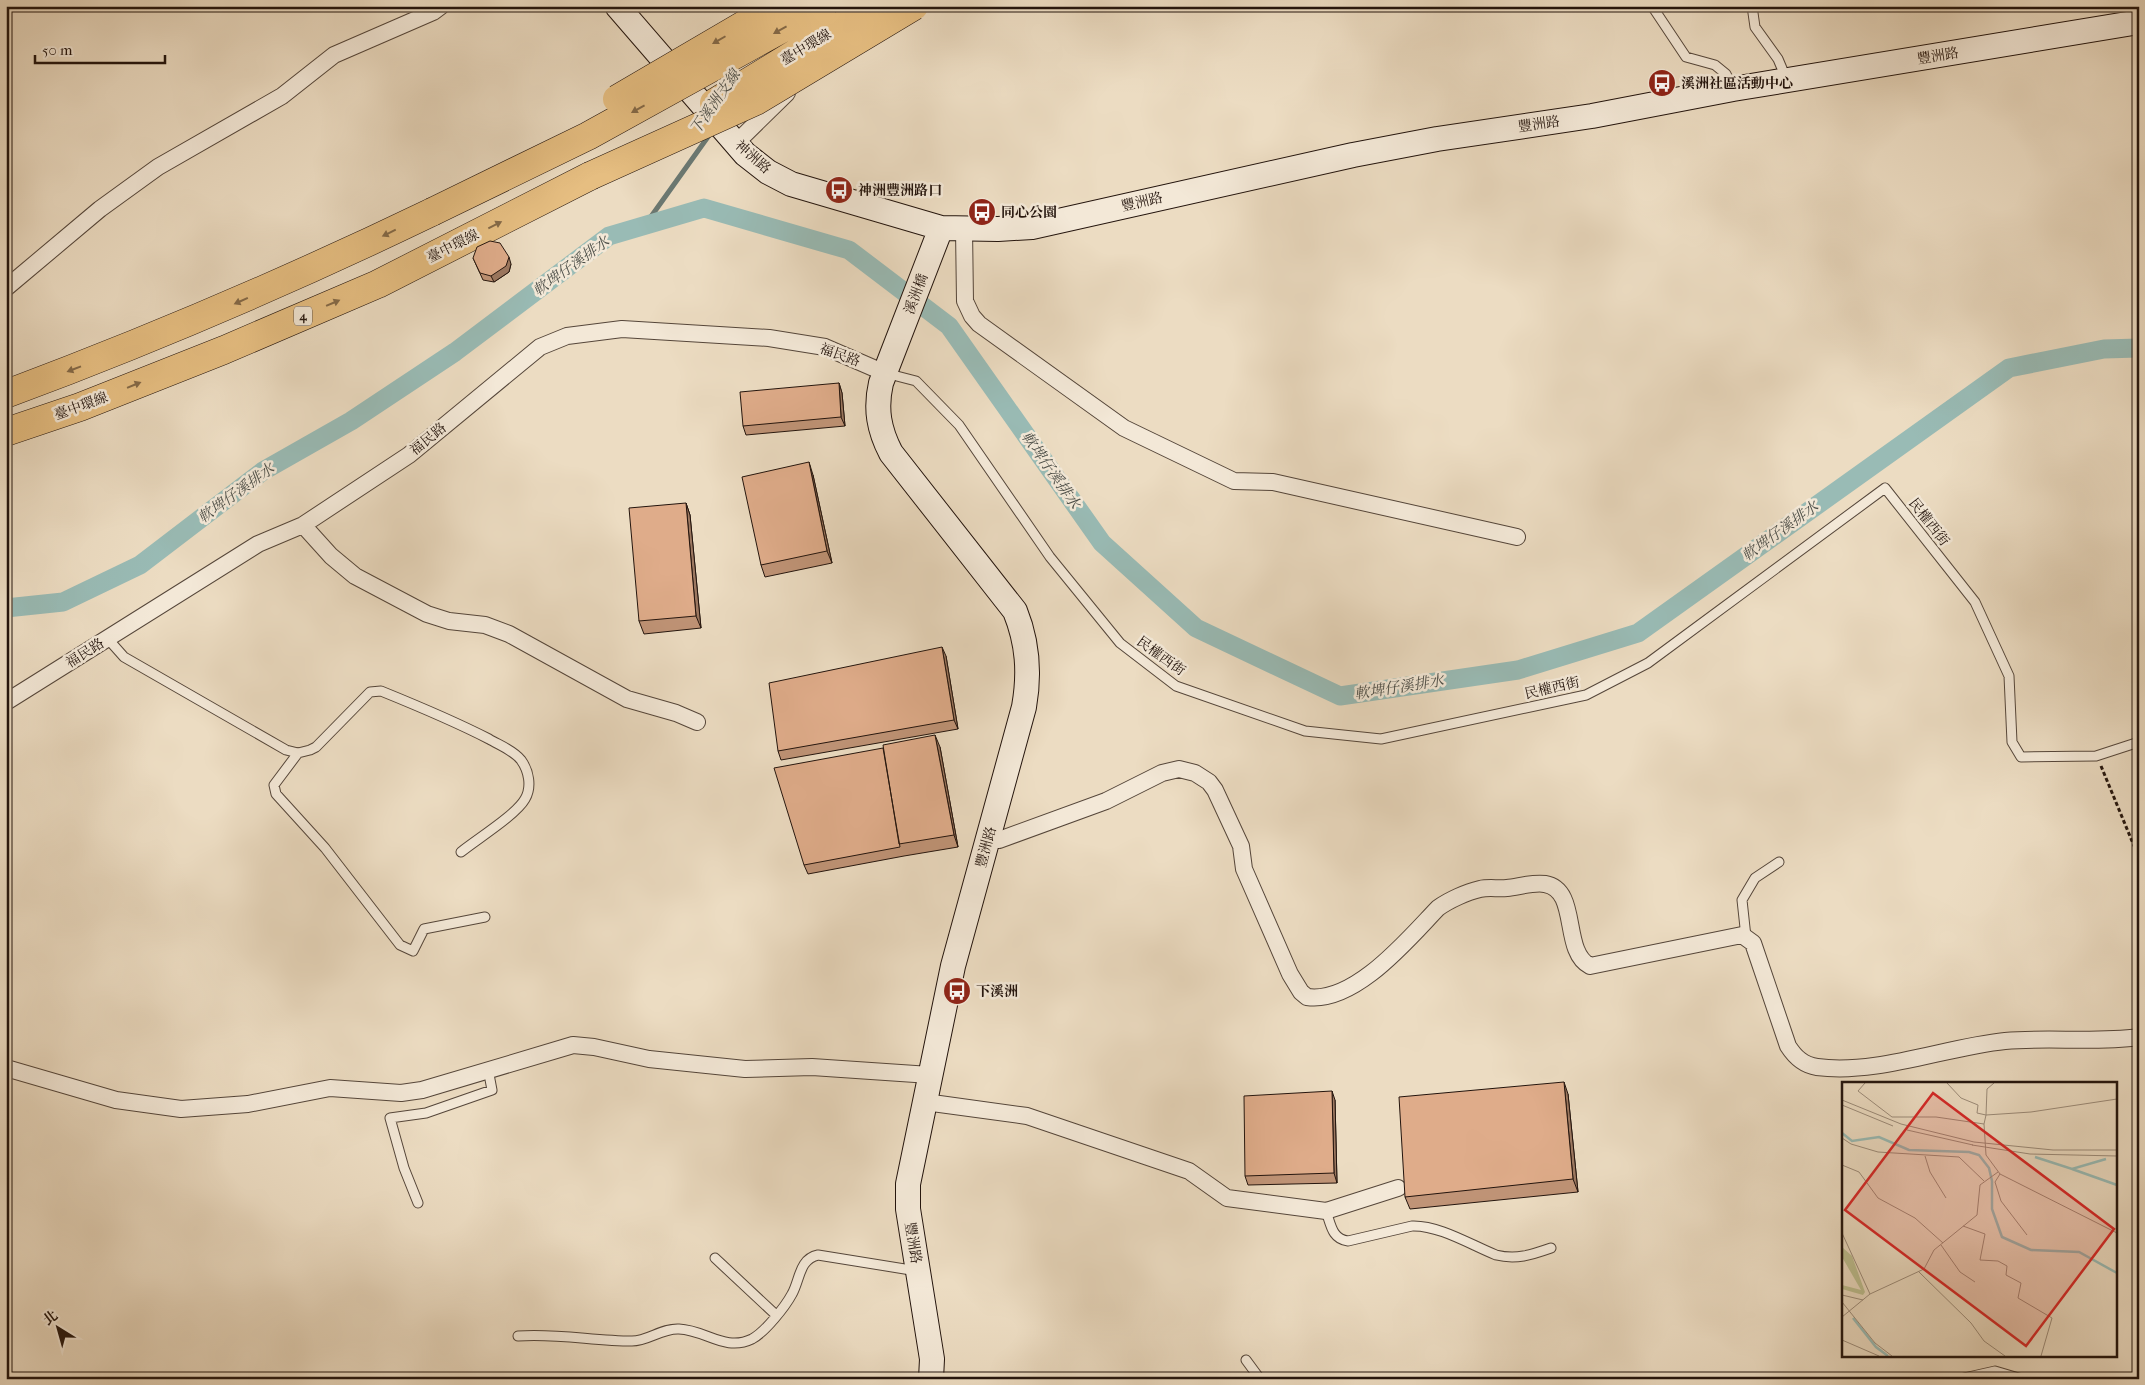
<svg xmlns="http://www.w3.org/2000/svg" width="2145" height="1385" viewBox="0 0 2145 1385" font-family="'IM FELL French Canon','Noto Serif TC',serif">
  <rect width="100%" height="100%" fill="#ecdcc2"/>
  <filter id="stains"><feTurbulence type="fractalNoise" baseFrequency=".004" numOctaves="4"/><feColorMatrix values="0 0 0 0 .2 0 0 0 0 .09 0 0 0 0 .02 0 0 0 .5 -.17"/></filter>
  <radialGradient id="worn" r=".72"><stop offset=".6" stop-color="#630" stop-opacity="0"/><stop offset="1" stop-color="#630" stop-opacity=".3"/></radialGradient>
  <g fill="none" stroke-linecap="round" stroke-linejoin="round">
    <path stroke="#6a7872" stroke-width="5" d="M645,225L710,134"/>
    <path stroke="#99bbb5" stroke-width="19" d="M6,608L63,602L140,565L263,471L351,421L455,352L609,236L704,208L849,250L949,326L1102,543L1196,628L1340,696L1518,670L1638,633L2009,368L2104,349L2139,348"/>
    <g stroke="#55463a" stroke-width="11">
      <path id="lane" d="M1652,6L1686,57L1715,65L1726,74L1733,89
        M1752,6L1755,27L1778,59L1786,78
        M885,373L916,381L959,425L1050,557L1120,643L1176,686L1305,731L1381,739L1586,695L1648,663L1885,488L1975,602L2009,676L2012,742L2021,757L2096,756L2139,742
        M108,639L124,657L286,750L298,753L274,785L276,794L325,848L400,945L413,951L424,929L485,917
        M298,753L310,750L316,747L370,692L381,691C418,706 454,721 489,739C499,745 513,750 521,760C529,771 532,787 525,799C516,815 477,839 461,852
        M1746,937L1742,900L1755,878L1779,862
        M418,1203L404,1168L390,1118L426,1113L492,1090L488,1069
        M1326,1211C1331,1225 1332,1239 1348,1241L1412,1226C1439,1225 1471,1245 1496,1255C1516,1260 1531,1255 1551,1248
        M715,1258L776,1315
        M518,1336C557,1333 594,1341 632,1341C648,1341 662,1328 679,1329C706,1330 725,1352 752,1339C765,1332 785,1307 792,1294C800,1280 799,1259 818,1255L917,1271
        M1246,1360L1260,1379
        M1964,1378L1995,1371L2022,1379"/>
    </g>
    <g stroke="#55463a" stroke-width="18">
      <path id="street" d="M736,143L787,93
        M964,229L965,301L972,316L979,324L1124,428L1234,481L1273,482L1517,537
        M6,288L100,209L158,167L282,96L334,55L433,12L441,6
        M303,525L331,556L355,576L427,614L449,621L485,625L509,634L627,699L676,713L697,722
        M6,702L258,544L303,525L409,455L540,347L567,336L622,329L769,338L825,347L885,373
        M989,837L999,840L1106,801L1162,773L1179,769L1195,773L1209,782L1215,790L1241,846L1244,869L1290,974L1301,992L1307,997C1355,1004 1409,938 1438,908C1449,900 1467,892 1480,889C1489,887 1498,889 1507,888C1518,887 1533,882 1545,884C1580,890 1561,951 1590,966L1742,935L1753,943L1788,1046C1795,1057 1803,1065 1817,1067C1878,1075 1945,1047 2005,1041C2049,1037 2095,1043 2139,1037
        M6,1068L116,1100L181,1109L248,1104L330,1088L401,1093L422,1090L573,1045L594,1047L649,1059L745,1069L812,1067L930,1075
        M925,1102L1027,1116L1189,1171L1227,1198L1326,1211L1398,1188"/>
    </g>
    <g stroke="#23140d" stroke-width="26">
      <path id="secondary" d="M617,6L745,154L768,172L791,184L941,228L998,229L1032,227L1353,155L1437,139L1592,116L1733,89L2139,22
        M931,1379L932,1359L908,1209V1184L953,966L1024,707C1030,673 1028,643 1015,611L891,453C879,430 875,409 881,383L941,228"/>
    </g>
    <g stroke="#23140d" stroke-width="29">
      <path id="highway" d="M6,394C151,340 293,279 432,212
        M6,432L80,407L224,350L378,284L590,176"/>
    </g>
    <path stroke="#23140d" stroke-width="3" stroke-dasharray="4 2.5" stroke-linecap="butt" d="M2101,766L2139,858"/>
    <use href="#lane" stroke="#f3e8d7" stroke-width="9"/>
    <use href="#street" stroke="#f3e8d7" stroke-width="16"/>
    <use href="#secondary" stroke="#f3e8d7" stroke-width="24"/>
    <use href="#highway" stroke="#e6be81" stroke-width="28"/>
    <g stroke="#23140d" stroke-width="29" stroke-linecap="butt">
      <path id="highway-bridge" d="M617,99L776,6
        M714,103L873,6
        M590,176L756,101L914,6
        M432,212L588,136L823,6"/>
    </g>
    <use href="#highway-bridge" stroke="#e6be81" stroke-width="28"/>
  </g>
  <path fill="#c09477" stroke="#23140d" d="M473,258L511,264L509,272L494,282L483,280Z
    M839,383L842,393L845,426L746,435L743,426Z
    M813,475L832,563L765,577L761,565Z
    M686,503L690,515L701,628L644,634L639,621Z
    M946,656L958,729L781,760L778,751Z
    M940,747L958,847L904,856L808,874L804,865Z
    M1568,1094L1578,1192L1410,1209L1405,1197Z
    M1335,1100L1337,1183L1248,1185L1245,1176Z"/>
  <path fill="#9c7861" stroke="#23140d" d="M509,257L511,264L509,272L494,282L491,276Z
    M839,383L842,393L845,426L841,417Z
    M809,462L813,475L832,563L827,551Z
    M686,503L690,515L701,628L696,616Z
    M942,647L946,656L958,729L954,720Z
    M935,735L940,747L958,847L954,835Z
    M1564,1082L1568,1094L1578,1192L1573,1179Z
    M1332,1091L1335,1100L1337,1183L1334,1173Z"/>
  <path fill="#dfac8a" stroke="#23140d" d="M490,241L500,243L509,257L506,266L491,276L480,273L473,258L477,247Z
    M839,383L841,417L743,426L740,392Z
    M809,462L827,551L761,565L742,477Z
    M686,503L696,616L639,621L629,508Z
    M942,647L954,720L778,751L769,683Z
    M935,735L954,835L899,844L883,745Z
    M883,748L900,847L804,865L774,768Z
    M1564,1082L1573,1179L1405,1197L1399,1097Z
    M1332,1091L1334,1173L1245,1176L1244,1096Z"/>
  <defs><path id="oneway-solid" d="M-6-.8H1V-3.2L6.5 0L1 3.2V.8H-6Z" transform="scale(1.25)"/></defs>
  <g fill="#846947">
    <use href="#oneway-solid" transform="translate(780 30) rotate(151)"/>
    <use href="#oneway-solid" transform="translate(719 40) rotate(150)"/>
    <use href="#oneway-solid" transform="translate(638 109) rotate(151)"/>
    <use href="#oneway-solid" transform="translate(495 225) rotate(-27)"/>
    <use href="#oneway-solid" transform="translate(389 233) rotate(154)"/>
    <use href="#oneway-solid" transform="translate(241 301) rotate(156)"/>
    <use href="#oneway-solid" transform="translate(333 303) rotate(-23)"/>
    <use href="#oneway-solid" transform="translate(74 369) rotate(159)"/>
    <use href="#oneway-solid" transform="translate(134 385) rotate(-22)"/>
  </g>
  <defs>
    <g id="bus-disc" transform="scale(1.4375)"><circle r="9.5" fill="#8f2418" stroke="#f3e8d7"/><path d="M-5-6H5V4H4V6H2V4H-2V6H-4V4H-5ZM-3.5-4V0h7V-4ZM-3.5 1.2v1.5H-2V1.2ZM2 1.2v1.5H3.5V1.2Z" fill="#fff"/></g>
  </defs>
  <g fill-rule="evenodd">
    <use href="#bus-disc" x="1662" y="83"/>
    <use href="#bus-disc" x="839" y="190"/>
    <use href="#bus-disc" x="982" y="212"/>
    <use href="#bus-disc" x="957" y="991"/>
  </g>
  <g text-anchor="middle" dominant-baseline="central" stroke-width="5" stroke-linejoin="round" paint-order="stroke">
    <rect fill="#f3e8d7" stroke="#61544a" stroke-width="1" x="294" y="306.5" width="18" height="19" rx="4"/>
    <g font-size="12" font-weight="bold" fill="#23140d">
      <text x="303" y="316">4</text>
    </g>
    <g font-size="14" fill="#23140d" stroke="#f3e8d7">
      <text transform="translate(806 47) rotate(-31)">臺中環線</text>
      <text transform="translate(1938 56) rotate(-9)">豐洲路</text>
      <text transform="translate(1539 124) rotate(-8)">豐洲路</text>
      <text transform="translate(753 157) rotate(41)">神洲路</text>
      <text transform="translate(1142 202) rotate(-13)">豐洲路</text>
      <text transform="translate(453 246) rotate(-27)">臺中環線</text>
      <text transform="translate(916 294) rotate(-69)">溪洲橋</text>
      <text transform="translate(840 355) rotate(20)">福民路</text>
      <text transform="translate(81 406) rotate(-20)">臺中環線</text>
      <text transform="translate(428 439) rotate(-39)">福民路</text>
      <text transform="translate(1929 522) rotate(52)">民權西街</text>
      <text transform="translate(85 653) rotate(-32)">福民路</text>
      <text transform="translate(1161 656) rotate(36)">民權西街</text>
      <text transform="translate(1552 688) rotate(-13)">民權西街</text>
      <text transform="translate(986 847) rotate(-75)">豐洲路</text>
      <text transform="translate(913 1243) rotate(81)">豐洲路</text>
    </g>
    <g font-size="14" font-weight="bold" fill="#23140d" stroke="#f3e8d7" text-anchor="start">
      <text x="1681" y="83">溪洲社區活動中心</text>
      <text x="858" y="190">神洲豐洲路口</text>
      <text x="1001" y="212">同心公園</text>
      <text x="976" y="991">下溪洲</text>
    </g>
    <g font-size="15" font-style="italic" fill="#4c4e48" stroke="#f3e8d7">
      <text transform="translate(715 102) rotate(-55)">下溪洲支線</text>
      <text transform="translate(571 266) rotate(-36)">軟埤仔溪排水</text>
      <text transform="translate(1051 470) rotate(55)">軟埤仔溪排水</text>
      <text transform="translate(236 493) rotate(-36)">軟埤仔溪排水</text>
      <text transform="translate(1780 531) rotate(-36)">軟埤仔溪排水</text>
      <text transform="translate(1399 687) rotate(-9)">軟埤仔溪排水</text>
    </g>
  </g>
  <g transform="translate(1842 1082)">
    <rect width="275" height="275" fill="#ecdcc2"/>
    <path d="M0,165L10,174L23,210L21,213L0,207V203L19,208L0,175Z" fill="#bdbf90"/>
    <path fill="none" stroke="#99bbb5" stroke-width="2.5" d="M0,51L10,59L37,55L67,68L127,70L137,73L147,86L150,99V127L160,155L189,168L237,170L275,191M193,75L230,87L264,77M230,87L275,103M11,236L34,265L46,274"/>
    <path fill="none" stroke="#9c8c7a" stroke-width="1" d="M23,1L16,9L50,35H94L142,42M105,1L119,16L136,23L135,31L144,33L145,7L152,1M275,17L189,30L144,33L142,42L144,73L158,92L275,151M0,18L59,42L132,60L211,68H275M0,23L51,44M65,48L131,63M0,56L9,62L36,70L117,75L142,99M130,63L188,72L275,74M83,74L88,90L104,116M0,83L17,90L36,116L73,136L101,161M158,92L153,100L159,119L185,153M121,144L143,152L138,178L156,179L165,184L164,193L179,201L176,216L210,236L199,274M0,151L28,212M99,163L118,190L133,200M77,190L129,241L142,259L163,274M0,213L21,218M0,220L33,261L50,274M0,235L28,212L82,187L92,168L135,133L138,103L156,90M0,258L37,274"/>
    <path fill="#d62828" fill-opacity="0.15" stroke="#d62828" stroke-width="2.5" d="M91,11L272,147L184,264L3,128Z"/>
    <rect width="275" height="275" fill="none" stroke="#23140d" stroke-width="2.5"/>
  </g>
  <rect width="2145" height="1385" fill="none" stroke="#ecdcc2" stroke-width="25"/>
  <rect x="8" y="8" width="2130" height="1370" fill="none" stroke="#23140d" stroke-width="2.5"/>
  <rect x="12" y="12" width="2120" height="1360" fill="none" stroke="#23140d"/>
  <g transform="translate(58 1328) rotate(323)" stroke="#f3e8d7" stroke-width="4" paint-order="stroke">
  <path d="M0-4L9 19L0 12L-9 19Z" fill="#23140d"/>
  <text y="-8" font-size="14" font-weight="bold" text-anchor="middle" fill="#23140d">北</text>
  </g>
  <path d="M35 55v8h130v-8" fill="none" stroke="#23140d" stroke-width="2.5"/>
  <text x="42" y="55" font-size="15" fill="#23140d" stroke="#f3e8d7" stroke-width="4" paint-order="stroke">50 m</text>
  <rect width="100%" height="100%" filter="url(#stains)"/>
  <rect width="100%" height="100%" fill="url(#worn)"/>
</svg>
